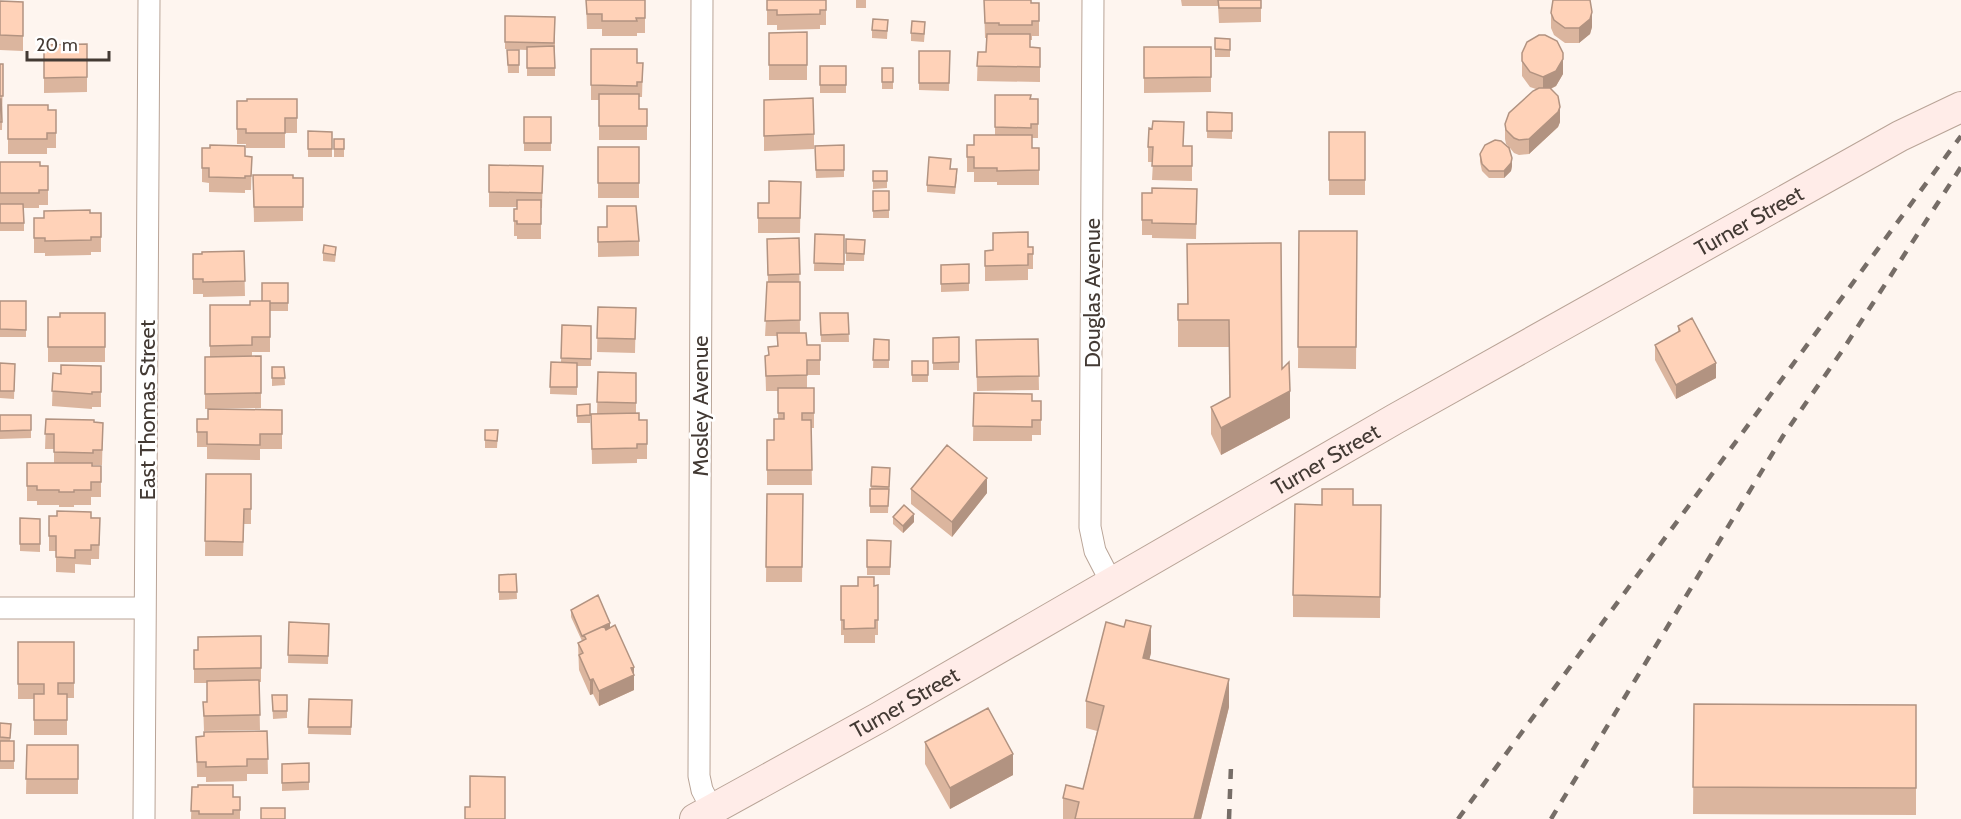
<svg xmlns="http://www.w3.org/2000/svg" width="1961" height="819" viewBox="0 0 1961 819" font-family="Cabin,sans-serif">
  <rect width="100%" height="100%" fill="#fef5ef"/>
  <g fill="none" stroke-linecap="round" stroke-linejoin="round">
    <g stroke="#b9a497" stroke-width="23">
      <path id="street" d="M702,0L699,776L702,790L712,809
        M1093,0L1090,527L1095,551L1111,582
        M0,608H145
        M144,819L149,0"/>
    </g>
    <g stroke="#b9a497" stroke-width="32">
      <g id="secondary">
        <path id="s1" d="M695,819L878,718L1395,419L1900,136L1961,107"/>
      </g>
    </g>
    <use href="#street" stroke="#fff" stroke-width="21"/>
    <use href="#secondary" stroke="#ffece8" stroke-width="30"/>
    <path stroke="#766d67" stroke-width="4.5" stroke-dasharray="10 10" stroke-linecap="butt" d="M1229,819L1231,766
      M1458,819L1961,136
      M1551,819L1783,436L1842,351L1961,167"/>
  </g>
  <path fill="#dbb59e" d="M586,0H645V33H637V36H602V29H587Z
    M767,0H826V25H820V29L777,30V25H767Z
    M856,0H866V8H856Z
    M984,0L1039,3V36H1032V40H1030V47L1040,48V82L977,81L978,52H986L987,38H985Z
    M1181,0H1261V22L1219,23L1218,6H1182Z
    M0,1L23,2V51L0,50Z
    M1551,13L1592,27L1590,34L1579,43H1565L1554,35L1551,28Z
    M505,16L555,17V76H527V50L505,49Z
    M888,20L887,39L872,38V30Z
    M925,29L924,42L911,41V33Z
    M807,32V80H769V33Z
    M1215,38L1230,39V57H1215Z
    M87,44V92L44,93V45Z
    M1144,47H1211V92L1144,93Z
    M591,49L637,63H643L642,97H639V109H647V140H599V100H591Z
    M507,50H519V73H508Z
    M919,51H950L949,91L919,90Z
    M1522,53L1563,74L1556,86L1551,89L1560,122L1558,127L1529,154L1519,155L1514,153L1510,148L1512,166L1511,171L1504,178H1489L1482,171L1480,162V154L1508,146L1506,144L1505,139V124L1536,89L1530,87L1522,76Z
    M0,64H3L2,130H0Z
    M820,66H846V93H820Z
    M882,68H893V89H882Z
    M995,95L1038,99V138H1032V148H1039V185H997V182H974V172H967V145H974L995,135Z
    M297,99V133H285V148H246V144H237V101Z
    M764,100L814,134V149L764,151Z
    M8,105L48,110H56V148H47V154H8Z
    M1207,112L1232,113V139L1207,138Z
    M524,117H551V151H524Z
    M308,131L332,132V157H308Z
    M1329,132H1365V195H1329Z
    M334,139H344V157H334Z
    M844,145V177L816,178L815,146Z
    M1192,146V181L1152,180L1153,162H1148V147Z
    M598,147H639V198H598Z
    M202,148L245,156L252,157L251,190H245V193L209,192V183L202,182Z
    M0,162L48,166V205H39V208H24V231H0Z
    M489,165L543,166L542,208H541V239H517V236H514V209H517V207H489Z
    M951,169L957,177L955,194L927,192V185Z
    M873,171H887V188L873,189Z
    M253,175L303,178V221L254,222Z
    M801,182L800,233H758V203H769Z
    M1197,189L1196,239L1152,238V235H1142V193H1152Z
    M873,191H889V218H873Z
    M90,213H101V252H91V255L45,256V253H34V218H44Z
    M598,227L639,241V256L598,257Z
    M1299,231H1357L1356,369L1298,368Z
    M815,234L844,235V271H814Z
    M799,238L800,333L807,345H820V375H807V388H814V428H811L812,485H767V440H774L778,419V391H766L765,356L768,355L777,346V336H765L768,282L767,239Z
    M846,239L865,240L864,261H846Z
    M1187,244L1282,369L1290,418L1221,455L1211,434V407L1230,397L1229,347H1178V304H1187Z
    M1028,247H1033V269H1028V280L985,281V251Z
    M244,251L245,296L203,297V294H193V254Z
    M323,253L336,254L335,262L323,261Z
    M969,264V291L941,292V265Z
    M288,283V311H270V352H252V356H261V408L205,409V357H210V305H250L262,301Z
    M0,301H26V337H0Z
    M598,307L636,308L635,353L597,352Z
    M105,313V362H48V317H60Z
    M820,313H848L849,342H821Z
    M562,325L591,326V366H577V395L550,394L551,362H561Z
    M1678,326L1716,378L1676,399L1655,360V345L1678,333Z
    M959,337V370H933V338Z
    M874,339L889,340V368H873Z
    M1038,339L1039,390L977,391L976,340Z
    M912,361H928V382H912Z
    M0,363L15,364L14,399L0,398Z
    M101,366V407H92V409L52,406L53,373L61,374Z
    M272,367H284L285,385L272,386Z
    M598,372L636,373V414L639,420H647V459H637V463L592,464L591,414H597Z
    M974,393L1032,401H1041V435H1032V441H973Z
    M590,404V423H577V405Z
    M282,410V449H260V460L207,459V447H197V419H208Z
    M0,415H31V438L0,439Z
    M46,419L103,423L102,465H93V466H101V497H91V505H74V507H59V505H37V501H27V463H54V449H45Z
    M485,430H498L497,448H485Z
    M872,467L890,468L888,513H870V489H871Z
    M206,474H251V524H244L243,556H205Z
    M911,489L987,493L952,537L911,504Z
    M767,494H803L802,582H766Z
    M1353,505H1381L1380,618L1293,617V595Z
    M49,516L100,518L99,559H91V565L75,564V573L56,572V551H49Z
    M893,517L914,522L903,533L893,524Z
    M20,518L40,519V552L20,551Z
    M867,540L891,541L890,575H867Z
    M516,574L517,599L499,600V575Z
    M878,585V635H875V643H844V635H841V586Z
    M571,610L610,627L634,674V690L599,706L593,694L590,695L579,670L578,643L582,641L571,617Z
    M289,622L329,624L328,664L288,663Z
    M261,636V682H259L260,730L204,731L203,702H207V683H194V650H198Z
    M18,642H74V698H67V735H34V699H18Z
    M1151,653L1149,659L1229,707L1201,819H1063V798L1083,789L1097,731L1086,728V701Z
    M272,695H287V718L273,719Z
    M309,699L352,700L351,735L308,734Z
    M1694,704L1916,705V815L1693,814Z
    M0,723L11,724L10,741H14V769H0Z
    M267,731L268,774H247V781L206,782V777H197L196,737Z
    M925,742L1013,775L950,809L925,764Z
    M27,745H78V794H26Z
    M309,763V790L282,791V764Z
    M192,787L233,797H240V819H191Z"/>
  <path fill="#b29381" d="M1592,12V27L1590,34L1579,43V28Z
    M1563,59V74L1556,86L1543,92V77Z
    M1560,107V122L1558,127L1529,154V139Z
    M1512,158V166L1511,171L1504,178V171Z
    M1716,363V378L1676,399V385Z
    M1290,391V418L1221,455V428Z
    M987,478V493L952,537V522Z
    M914,514V522L903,533V526Z
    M610,623V631L586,639L584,635Z
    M1151,626V653L1143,685V658Z
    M634,667V690L599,706V691L631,668Z
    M593,679V694L590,695V680Z
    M1229,679V707L1201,819H1194Z
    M1013,754V775L950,809V788Z"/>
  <path fill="#ffd2b8" stroke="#b29381" stroke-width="1.5" d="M586,0H645V18H636L637,21H602V14H587Z
    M767,0H826V10H820V14L777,15V10H767Z
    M984,0H1031V3H1039V21H1032V25H999V23H985Z
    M1218,0H1261V8H1219Z
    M1553,0H1590L1592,12L1590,19L1579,28H1565L1554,20L1551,13Z
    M0,1L23,2V36L0,35Z
    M505,16L555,17L554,43L505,42Z
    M873,19L888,20L887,31L872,30Z
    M912,21L925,22L924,34L911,33Z
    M807,32V65H769V33Z
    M987,34H1030V47L1040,48V67L977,66L978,52H986Z
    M1539,35H1545L1557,41L1563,53V59L1556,71L1543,77L1530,72L1522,61V53L1527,42Z
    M1215,38L1230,39V50L1215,49Z
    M87,44V77L44,78V45Z
    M554,46L555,68H527V47Z
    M1144,47H1211V77L1144,78Z
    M591,49H637V63H643L642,82H637V86L591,85Z
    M507,50H519V65H508Z
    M919,51H950L949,83H919Z
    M0,64H3V96H0Z
    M820,66H846V85H820Z
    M882,68H893V82H882Z
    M1539,88H1550L1558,96L1560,107L1558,112L1529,139L1519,140L1514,138L1506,130L1505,124L1509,113L1533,91Z
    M599,94H639V109H647V126H599Z
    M995,95H1031L1030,99H1038V124H1031V128L995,127Z
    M813,98L814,134L764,136V100Z
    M0,99H1L2,122H0Z
    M247,99H297V118H285V133H246V129H237V101H247Z
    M8,105H48V110H56V133H47V139H8Z
    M1207,112L1232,113V131H1207Z
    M524,117H551V143H524Z
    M1153,121L1184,122L1183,146H1192V166H1152L1153,147H1148L1149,128L1152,129Z
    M308,131L332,132V149H308Z
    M1329,132H1365V180H1329Z
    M974,135H1032V148H1039V170L997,171V168H974V157H967V145H974Z
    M334,139H344V149H334Z
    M1495,140L1501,141L1509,148L1512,158L1511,163L1504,171H1489L1482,164L1480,154L1485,145Z
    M210,145L245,146V156L252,157L251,176H245V178L209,177V168H202V148H210Z
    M844,145V170H816L815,146Z
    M598,147H639V183H598Z
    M929,157L951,159L950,169H957L955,187L927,185Z
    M0,162H40V166H48V190H39V193H0Z
    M489,165L543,166L542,193L489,192Z
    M873,171H887V181H873Z
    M253,175H293V178H303V207H254Z
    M769,181L801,182L800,218H758V203H769Z
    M1152,188L1197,189L1196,224L1152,223V220H1142V193H1152Z
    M873,191H889V210L873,211Z
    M517,200H541V224H517V221H514V209H517Z
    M0,204H23L24,223H0Z
    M607,206H636L639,241L598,242V227H607Z
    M90,210V213H101V237H91V240L45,241V238H34V218H44V211Z
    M1299,231H1357L1356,347H1298Z
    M1028,232V247H1033V254H1028V265L985,266V251L993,250V233Z
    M815,234L844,235V264L814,263Z
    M799,238L800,274L768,275L767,239Z
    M846,239L865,240L864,254L846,253Z
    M1281,243L1282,369L1289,362L1290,391L1221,428L1211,407L1230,397L1229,320H1178V304H1188L1187,244Z
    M324,245L336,247L335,255L323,253Z
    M244,251L245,281L203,282V279H193V254H202V252Z
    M969,264V283L941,284V265Z
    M767,282H800V320L765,321Z
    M262,283H288V303H270V301H262Z
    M0,301H26V330L0,329Z
    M250,301H270V337H252V345L210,346V305H250Z
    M598,307L636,308L635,339L597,338Z
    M60,313H105V347H48V317H60Z
    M820,313H848L849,334L821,335Z
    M1692,318L1716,363L1676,385L1655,345L1680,331L1678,326Z
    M562,325L591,326V359L561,358Z
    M777,333H806L807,345H820V360H807V375L766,376L765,356L769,355L768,347L778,346Z
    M959,337V362L933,363V338Z
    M874,339L889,340V360H873Z
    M1038,339L1039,376L977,377L976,340Z
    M261,356V393L205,394V357Z
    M912,361H928V375H912Z
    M551,362L577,363V387H550Z
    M0,363L15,364L14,391H0Z
    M61,365L101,366V392H92V394L52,391L53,373L61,374Z
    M272,367H284L285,378H272Z
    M598,372L636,373V403L597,402Z
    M778,388H814V413H802V420H811L812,470H767V440H774V419H784V413H778Z
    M974,393L1032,394V401H1041V420H1032V427L973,426Z
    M590,404V415L577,416V405Z
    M208,409L282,410V434H260V445L207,444V432H197V419H208Z
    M639,413V420H647V444H637V448L592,449L591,414Z
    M0,415H31V430L0,431Z
    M46,419L94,420V422L103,423L102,450H93V453L54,452V434H45Z
    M485,430H498L497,441L485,440Z
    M947,445L987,478L952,522L911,489Z
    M27,463H92V466H101V482H91V490H74V492H59V490H37V486H27Z
    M872,467L890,468L889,487L871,486Z
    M206,474H251V509H244L243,542L205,541Z
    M870,489H889L888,506H870Z
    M1322,489H1353V505H1381L1380,597L1293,595L1295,504L1322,505Z
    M767,494H803L802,567H766Z
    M904,505L914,514L903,526L893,517Z
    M57,511L91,512V518H100L99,545H91V550H75V558L56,557V536H49V516H57Z
    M20,518L40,519V544H20Z
    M867,540L891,541L890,567H867Z
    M516,574L517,592H499V575Z
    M858,577H874V586L878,585V620H875V628L844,629V620H841V586H858Z
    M598,595L610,623L582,636L571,610Z
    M1126,620L1151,626L1143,658L1229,679L1194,819H1075L1079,802L1063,798L1066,785L1083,789L1104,706L1086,701L1106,622L1124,627Z
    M289,622L329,624L328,656L288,655Z
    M615,625L634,667L631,668L634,675L599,691L593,679L590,680L579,655L583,653L578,643L586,639L584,635L604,626L606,630Z
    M261,636V668L194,669V650H198V637Z
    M18,642H74V683H58V694H67V720H34V694H44V684H18Z
    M259,680L260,715L204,716L203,702H207V681Z
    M272,695H287V711H273Z
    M309,699L352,700L351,727H308Z
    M1694,704L1916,705V788L1693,787Z
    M988,708L1013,754L950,788L925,742Z
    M0,723L11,724L10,738L0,737Z
    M267,731L268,759H247V766L206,767V762H197L196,737L204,736V732Z
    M0,741H14V761H0Z
    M27,745H78V779H26Z
    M309,763V782L282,783V764Z
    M470,776L505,777V819H465V807H470Z
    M198,785H233V797H240V810H233V814H199V811H191L192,787H198Z
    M261,808H285V819H261Z"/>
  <g text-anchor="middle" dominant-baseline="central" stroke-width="5" stroke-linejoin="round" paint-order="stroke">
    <g font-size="22" fill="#433a34" stroke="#fff">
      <text stroke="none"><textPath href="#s1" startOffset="1212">Turner Street</textPath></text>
      <text transform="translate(1092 293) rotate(-90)">Douglas Avenue</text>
      <text transform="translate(700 406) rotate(-90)">Mosley Avenue</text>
      <text transform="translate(147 410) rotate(-90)">East Thomas Street</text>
      <text stroke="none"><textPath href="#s1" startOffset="726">Turner Street</textPath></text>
      <text stroke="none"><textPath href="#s1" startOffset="240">Turner Street</textPath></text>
    </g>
  </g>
  <path d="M27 51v9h82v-9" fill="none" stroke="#433a34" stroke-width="3"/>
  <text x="36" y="51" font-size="18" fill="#433a34" stroke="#ffffff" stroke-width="4.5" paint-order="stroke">20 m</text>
</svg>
